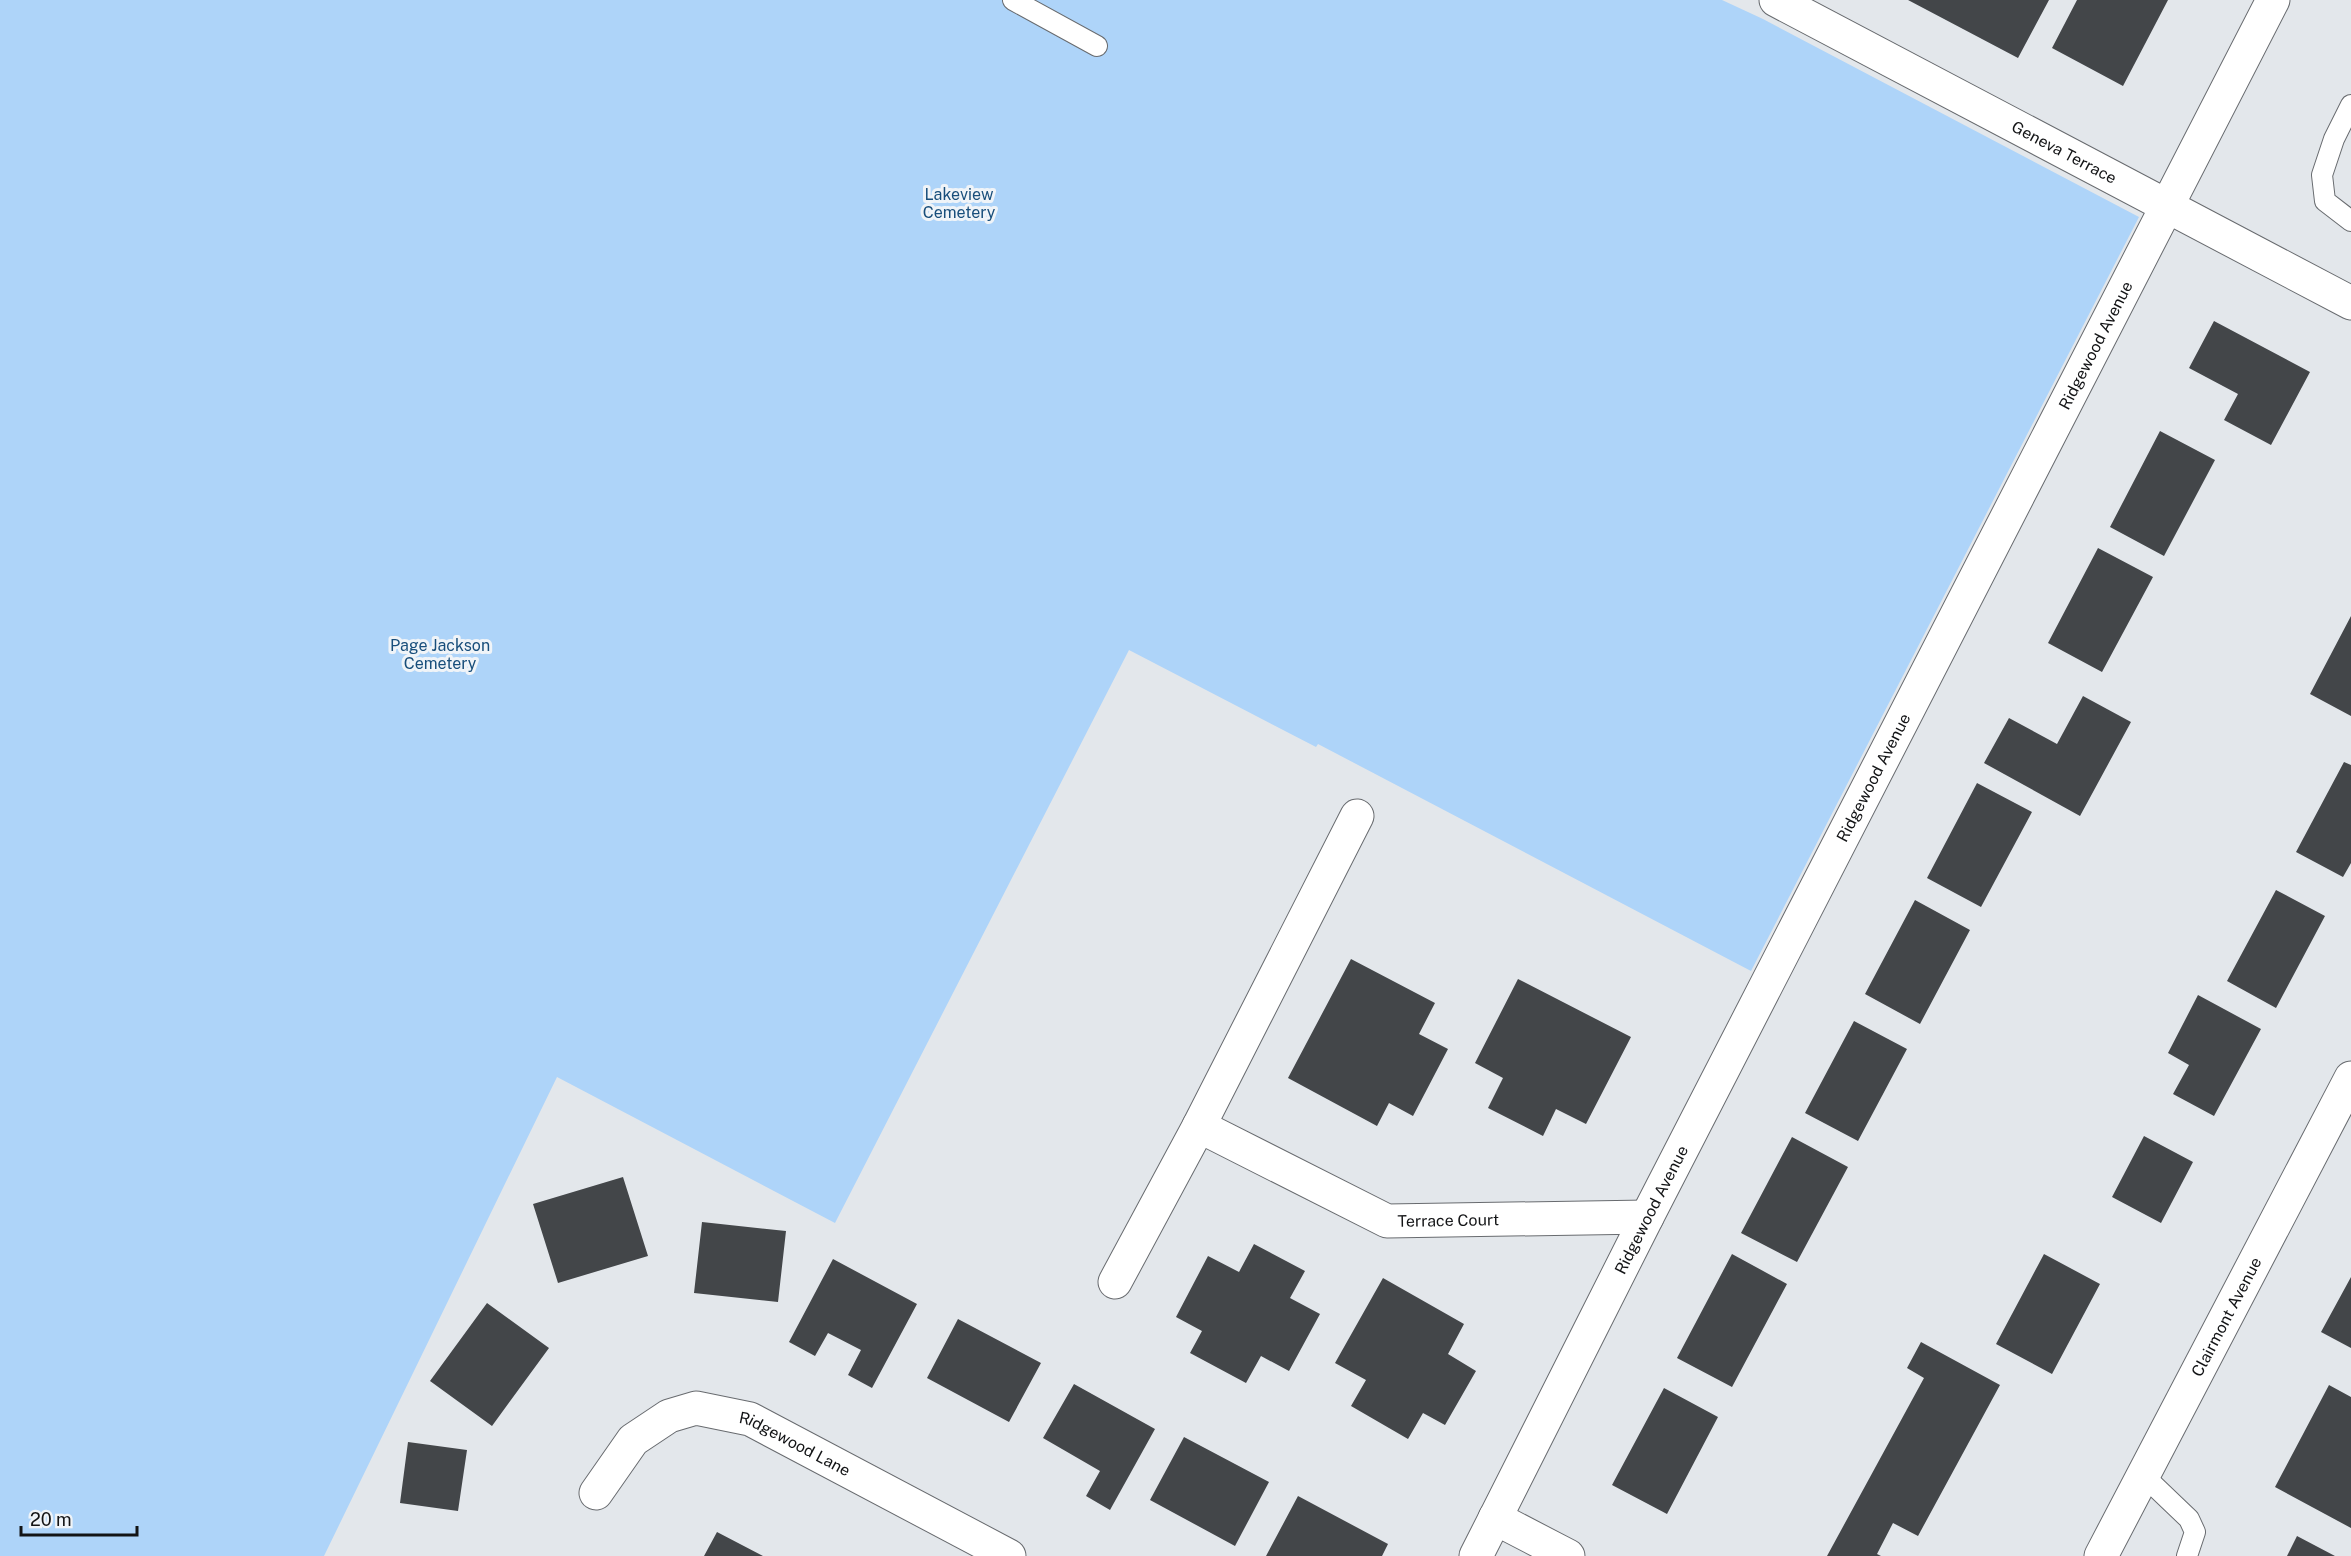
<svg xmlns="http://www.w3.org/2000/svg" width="2351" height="1556" viewBox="0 0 2351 1556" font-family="'Public Sans',sans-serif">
  <rect width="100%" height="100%" fill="#e3e7eb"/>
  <path fill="#aed4f9" d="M0,0H1722L1763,19L2139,217L1751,971L1318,744L1316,747L1129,650L835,1223L557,1077L324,1556H0Z"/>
  <path fill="#434649" d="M1908,0H2049L2018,58Z
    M2077,0H2168L2123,86L2052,48Z
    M2214,321L2310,372L2271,445L2224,420L2238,394L2189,368Z
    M2160,431L2215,460L2164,556L2110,527Z
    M2098,548L2153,577L2102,672L2048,643Z
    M2351,616V716L2310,694Z
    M2083,696L2131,722L2080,816L1984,763L2009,718L2057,744Z
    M2344,762L2351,765V863L2343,877L2296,852Z
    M1977,783L2032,812L1981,907L1927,878Z
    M2276,890L2325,916L2276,1008L2227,981Z
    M1915,900L1970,930L1920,1024L1865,994Z
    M1351,959L1435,1003L1419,1034L1448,1049L1413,1116L1389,1103L1377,1126L1288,1078Z
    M1518,979L1631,1037L1586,1124L1556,1109L1543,1136L1488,1108L1503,1078L1475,1063Z
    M2198,995L2261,1029L2214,1116L2173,1094L2189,1065L2168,1053Z
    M1854,1021L1907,1049L1858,1141L1805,1113Z
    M2144,1136L2193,1162L2161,1223L2112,1197Z
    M1792,1137L1848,1167L1797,1262L1741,1233Z
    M623,1177L648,1256L558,1283L533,1204Z
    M702,1222L786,1231L778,1302L694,1293Z
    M1254,1244L1305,1271L1290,1298L1320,1314L1289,1371L1261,1356L1246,1383L1190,1353L1202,1331L1176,1317L1208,1256L1239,1272Z
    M1732,1254L1787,1284L1732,1387L1677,1358Z
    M2044,1254L2100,1284L2052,1374L1996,1344Z
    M833,1259L917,1304L872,1388L848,1375L861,1350L828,1333L815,1356L789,1342Z
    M2351,1277V1348L2321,1332Z
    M1383,1278L1464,1324L1448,1354L1476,1371L1445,1425L1423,1413L1408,1439L1351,1406L1366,1380L1335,1363Z
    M487,1303L549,1348L492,1426L430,1381Z
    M958,1319L1041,1363L1009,1422L927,1378Z
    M1921,1342L2000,1385L1918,1536L1893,1523L1877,1554L1881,1556H1827L1924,1378L1907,1368Z
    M1074,1384L1155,1429L1110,1510L1086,1496L1100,1471L1043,1438Z
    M2329,1385L2351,1397V1528L2275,1487Z
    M1664,1388L1718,1417L1667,1514L1612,1485Z
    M1184,1437L1269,1482L1235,1546L1150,1500Z
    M408,1442L467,1450L458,1511L400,1503Z
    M1298,1496L1388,1544L1382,1556H1266Z
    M717,1532L763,1556H704Z
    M2297,1536L2335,1556H2287Z"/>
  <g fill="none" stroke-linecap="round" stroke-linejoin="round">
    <g stroke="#686b6f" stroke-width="22">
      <path id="service" d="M1013,0L1097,46
        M2351,105L2334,139L2322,175L2325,201L2351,221
        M2143,1475L2189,1519L2195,1532L2187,1556"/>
    </g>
    <g stroke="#686b6f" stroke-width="35">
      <g id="minor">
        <path id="s1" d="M1776,0L2351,303"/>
        <path id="s2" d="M1199,1126L1387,1221L1647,1217"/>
        <path d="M1115,1282L1199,1126L1357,816"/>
        <path id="s3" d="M596,1493L633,1440L669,1416L696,1408L750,1419L1009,1556"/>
        <path d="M1495,1518L1568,1556"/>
        <path id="s4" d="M1476,1556L1647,1217L2273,0"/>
        <path id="s5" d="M2101,1556L2351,1078"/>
      </g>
    </g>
    <use href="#service" stroke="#fff" stroke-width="20"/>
    <use href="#minor" stroke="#fff" stroke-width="33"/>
  </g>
  <g text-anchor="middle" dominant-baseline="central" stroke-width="6" stroke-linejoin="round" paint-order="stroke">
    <g font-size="16" fill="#131416" stroke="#f0f4f8">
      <text stroke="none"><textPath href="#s1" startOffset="326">Geneva Terrace</textPath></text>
      <text stroke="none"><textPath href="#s4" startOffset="1360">Ridgewood Avenue</textPath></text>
      <text stroke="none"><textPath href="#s4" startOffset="874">Ridgewood Avenue</textPath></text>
      <text stroke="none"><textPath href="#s4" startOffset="388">Ridgewood Avenue</textPath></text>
      <text stroke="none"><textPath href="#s2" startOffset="272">Terrace Court</textPath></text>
      <text stroke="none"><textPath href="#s5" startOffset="270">Clairmont Avenue</textPath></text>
      <text stroke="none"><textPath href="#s3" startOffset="242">Ridgewood Lane</textPath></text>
    </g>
    <g font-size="16" fill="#184e7b" stroke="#f0f4f8">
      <text x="959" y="194">Lakeview<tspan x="959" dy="18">Cemetery</tspan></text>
      <text x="440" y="645">Page Jackson<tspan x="440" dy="18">Cemetery</tspan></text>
    </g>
  </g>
  <path d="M21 1526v9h116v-9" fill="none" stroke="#131416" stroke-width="3"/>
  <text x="30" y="1526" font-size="18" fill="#131416" stroke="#f0f4f8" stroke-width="4.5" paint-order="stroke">20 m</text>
</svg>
